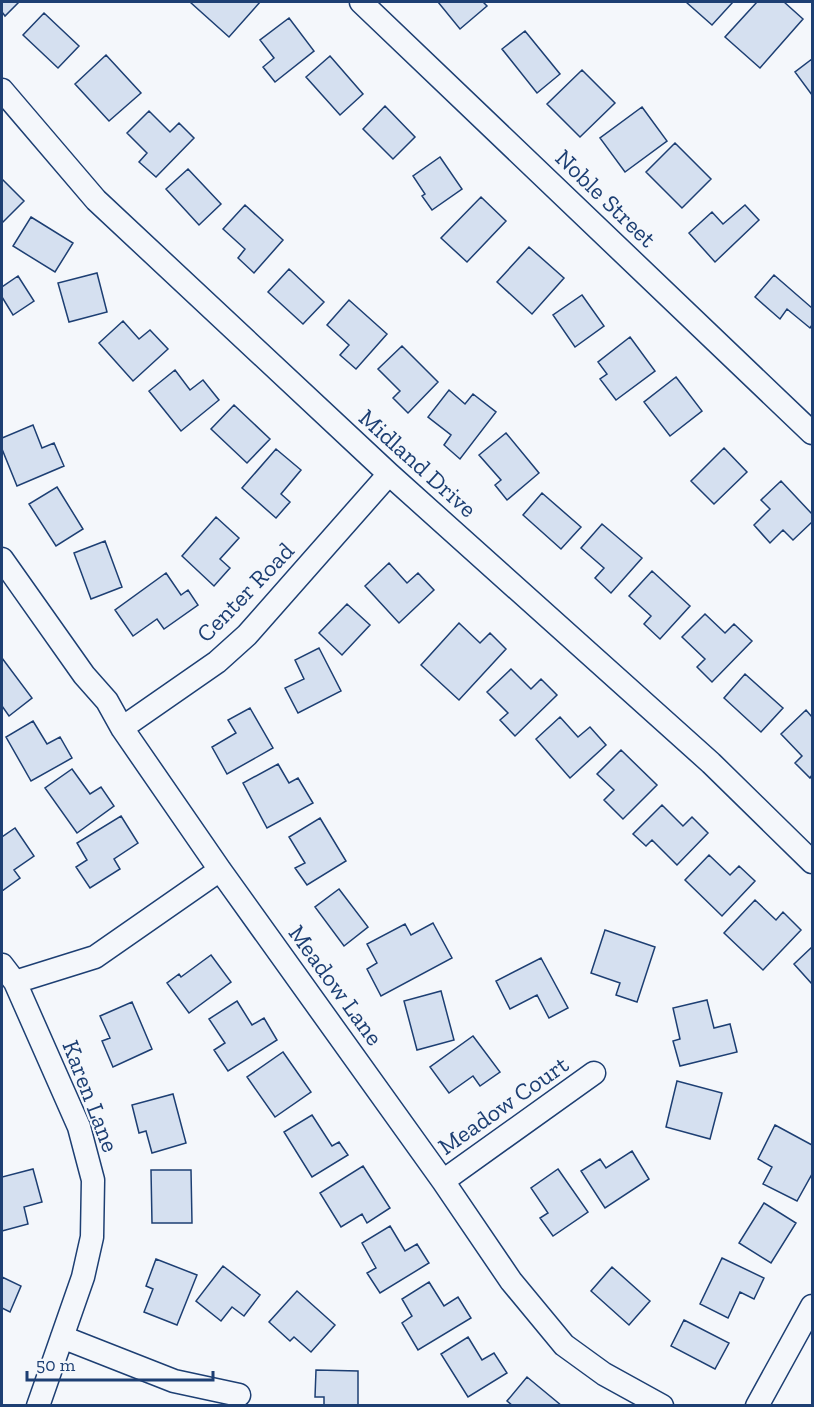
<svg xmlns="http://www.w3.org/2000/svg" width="814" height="1407" viewBox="0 0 814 1407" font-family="'Zilla Slab',serif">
  <rect width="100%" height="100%" fill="#f4f7fb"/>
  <path fill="#d5e0f0" stroke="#1d3f73" stroke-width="1.5" d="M2,2H19L5,16L2,12Z
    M190,2H260L229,37Z
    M438,2H483L487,6L460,29Z
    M686,2H733L712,25Z
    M757,2H784L803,19L760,68L725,37Z
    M44,13L79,46L58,68L23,35Z
    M289,18L314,51L275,82L263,67L274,58L260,40Z
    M525,31L560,74L537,93L502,49Z
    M106,55L141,93L109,121L75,84Z
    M330,56L363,94L340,115L306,77Z
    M812,59V95L795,72Z
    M582,70L615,103L580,137L547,104Z
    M385,106L415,137L393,159L363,129Z
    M642,107L667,141L625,172L600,138Z
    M149,111L170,132L179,123L194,138L156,177L139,162L147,153L127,133Z
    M675,143L711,179L682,208L646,172Z
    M440,157L462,189L432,210L422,196L425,194L413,176Z
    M188,169L221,204L199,225L166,189Z
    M2,179L24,201L2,223Z
    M481,197L506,221L467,262L441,238Z
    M245,205L283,240L254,273L238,258L245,249L223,229Z
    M745,205L759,220L715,262L689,233L712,212L723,224Z
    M31,217L73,243L55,272L13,246Z
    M529,247L564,278L532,314L497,282Z
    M289,269L324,302L303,324L268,292Z
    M97,273L107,312L69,322L58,283Z
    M774,275L812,308V325L810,328L787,309L780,319L755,297Z
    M18,276L34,301L13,315L2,297V287Z
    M582,295L604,326L575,347L553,315Z
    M349,300L387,334L356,369L340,355L349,345L327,325Z
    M123,321L139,339L150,330L168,349L133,381L99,343Z
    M630,337L655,371L616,400L600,379L607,374L598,362Z
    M402,346L438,382L408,413L393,398L400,391L378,369Z
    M175,370L190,390L203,380L219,400L181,431L149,391Z
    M676,377L702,411L670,436L644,402Z
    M449,390L465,404L473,394L496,412L460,459L444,445L451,435L428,417Z
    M234,405L270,439L247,463L211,429Z
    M33,425L42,448L54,443L64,466L17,486L2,449V438Z
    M506,433L539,473L507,500L495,485L501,480L479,455Z
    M724,448L747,472L714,504L691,481Z
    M276,449L301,470L281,494L290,502L276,518L242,488Z
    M781,481L812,514V522L793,540L783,530L770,543L754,525L770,509L761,500Z
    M57,487L83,529L56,546L29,504Z
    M542,493L581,527L561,549L523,515Z
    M216,517L239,538L220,559L230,568L214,586L182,556Z
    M602,524L642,558L611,593L595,578L604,568L581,548Z
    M105,541L122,587L91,599L74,553Z
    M389,563L407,583L418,573L434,590L399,623L365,586Z
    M652,571L690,606L660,639L644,624L651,616L629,596Z
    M166,573L181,595L188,590L198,605L164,629L157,619L133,636L115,610Z
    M347,604L370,625L342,655L319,633Z
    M705,614L725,633L734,624L752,641L712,682L697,667L705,659L682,637Z
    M459,623L480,643L490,633L506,649L459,700L421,665Z
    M319,648L341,691L298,713L285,688L304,679L295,660Z
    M2,658L32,698L9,716L2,706Z
    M511,669L531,689L541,679L557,695L515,736L500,720L508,713L487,692Z
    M745,674L783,708L761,732L724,698Z
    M250,708L273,748L227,774L212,747L236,733L228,720Z
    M806,710L812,717V775L810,778L795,763L802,756L781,734Z
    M560,717L578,737L590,727L606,745L570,778L536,739Z
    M33,721L47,744L60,737L72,758L31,781L6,737Z
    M621,750L657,785L623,819L604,800L614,790L597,774Z
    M278,764L289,783L298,778L313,803L267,828L243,783Z
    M72,769L90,794L101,787L114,806L77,833L45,788Z
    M662,805L683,826L692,817L708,833L677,865L652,840L646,846L633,834Z
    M121,816L138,843L114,859L120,869L90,888L76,867L87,860L77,843Z
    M320,818L346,861L307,885L295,868L305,863L289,837Z
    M15,828L34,856L14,870L20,878L2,891V837Z
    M709,855L730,875L739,866L755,881L722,916L685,880Z
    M339,889L368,927L344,946L315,907Z
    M755,900L776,920L783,912L801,930L763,970L724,933Z
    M433,923L452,958L381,996L367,969L377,963L367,944L405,924L411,935Z
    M605,930L655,947L637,1002L616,995L620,983L591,973Z
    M812,947V984L794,964Z
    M211,955L231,982L189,1013L167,983L179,974L181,977Z
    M541,958L568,1008L549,1018L537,995L510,1009L496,981Z
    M441,991L454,1040L417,1050L404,1001Z
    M707,1000L714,1028L730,1024L737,1052L680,1066L673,1041L680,1039L673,1008Z
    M237,1001L252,1025L264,1018L277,1040L228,1071L214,1050L225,1043L209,1019Z
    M132,1002L152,1049L113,1067L102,1041L110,1038L100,1016Z
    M473,1036L500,1072L480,1086L473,1076L449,1093L430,1067Z
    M283,1052L311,1092L275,1117L247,1077Z
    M677,1081L722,1093L710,1139L666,1127Z
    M173,1094L186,1143L152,1153L146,1131L139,1133L132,1105Z
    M312,1115L332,1146L339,1142L348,1155L312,1177L284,1132Z
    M775,1125L812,1145V1174L797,1201L763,1184L772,1167L758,1159Z
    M632,1151L649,1179L605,1208L581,1171L600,1159L606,1168Z
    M363,1166L390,1208L367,1223L362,1214L341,1227L320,1193Z
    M33,1169L42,1202L24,1207L28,1224L2,1231V1177Z
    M558,1169L588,1212L553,1236L540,1218L548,1213L531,1188Z
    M151,1170H191L192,1223H152Z
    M764,1203L796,1223L771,1263L739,1243Z
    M390,1226L405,1251L417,1244L429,1263L380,1293L367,1273L376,1268L362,1243Z
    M722,1258L764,1278L754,1299L740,1292L728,1318L700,1304Z
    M156,1259L197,1275L177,1325L144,1312L153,1289L146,1286Z
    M223,1266L260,1295L244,1316L232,1307L221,1321L196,1301Z
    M612,1267L650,1301L629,1325L591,1291Z
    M2,1277L21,1286L10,1312L2,1308Z
    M429,1282L444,1306L458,1297L471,1318L418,1350L402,1323L412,1316L402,1299Z
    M297,1291L335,1325L311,1352L294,1337L290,1341L269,1322Z
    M684,1320L729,1343L715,1369L671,1346Z
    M468,1337L482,1360L494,1353L507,1373L468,1397L441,1354Z
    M316,1370L358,1371V1406H324V1397H315Z
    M527,1377L562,1406H513L507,1401Z"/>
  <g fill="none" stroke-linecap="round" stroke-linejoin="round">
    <g stroke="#1d3f73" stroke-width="25">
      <path id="minor" d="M361,2L812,433
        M2,90L96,200L389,474L711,763L812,862
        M2,559L84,675L107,701L122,728L220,870L443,1181L511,1281L564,1345L604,1374L662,1406
        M122,728L217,662L247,635L389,474
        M2,965L15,982L79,1127L93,1180L92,1237L83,1277L38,1406
        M15,982L95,957L220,870
        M443,1181L594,1073
        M62,1337L174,1381L239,1395
        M757,1406L812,1306"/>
    </g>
    <use href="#minor" stroke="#f4f7fb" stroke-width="22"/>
  </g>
  <g text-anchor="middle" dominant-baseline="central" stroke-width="4.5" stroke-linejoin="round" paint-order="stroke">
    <g font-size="24" fill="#1d3f73" stroke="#f4f7fb">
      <text transform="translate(606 198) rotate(44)">Noble Street</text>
      <text transform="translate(418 463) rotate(42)">Midland Drive</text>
      <text transform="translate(245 592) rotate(-46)">Center Road</text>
      <text transform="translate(336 985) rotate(54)">Meadow Lane</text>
      <text transform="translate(91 1096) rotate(69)">Karen Lane</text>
      <text transform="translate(503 1105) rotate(-35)">Meadow Court</text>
    </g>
  </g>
  <rect width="814" height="1407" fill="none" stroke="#1d3f73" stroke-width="6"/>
  <path d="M27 1371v9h186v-9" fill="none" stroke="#1d3f73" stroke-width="3"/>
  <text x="36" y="1371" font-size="18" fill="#1d3f73" stroke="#f4f7fb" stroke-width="4.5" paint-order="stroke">50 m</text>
</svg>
